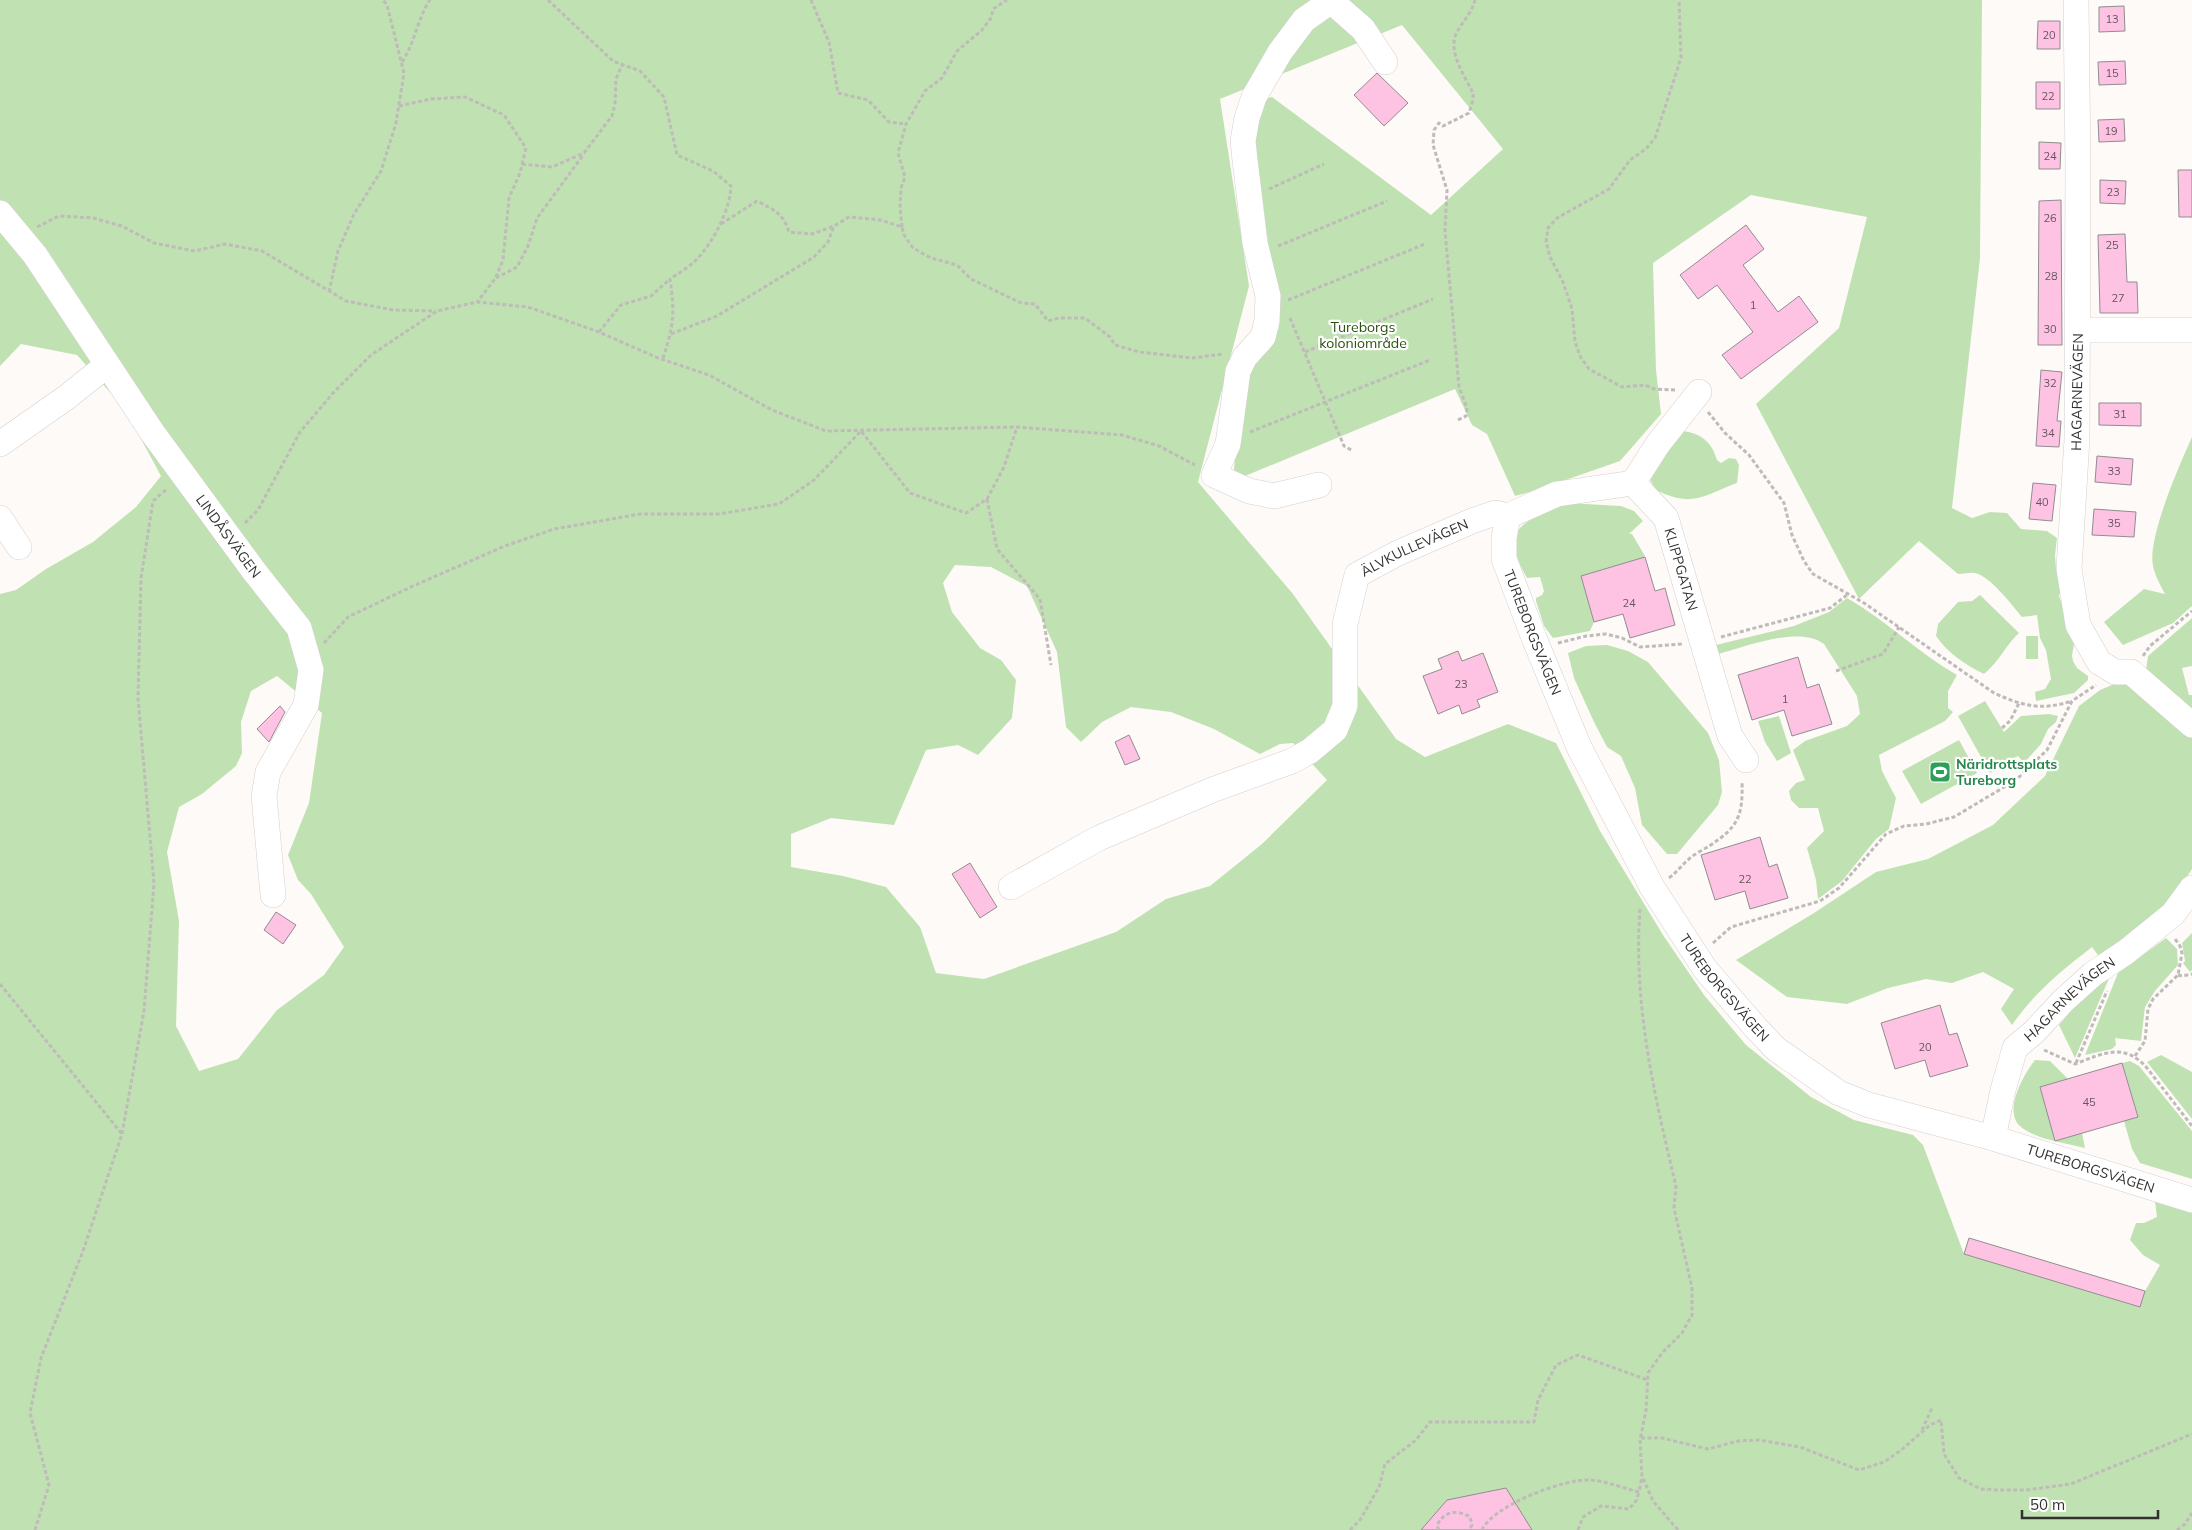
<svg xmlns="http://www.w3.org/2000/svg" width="2192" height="1530" viewBox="0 0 2192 1530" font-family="Mulish,sans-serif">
  <rect width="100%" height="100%" fill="#fefaf8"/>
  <path fill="#c0e2b2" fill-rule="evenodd" d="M0,0H1982L1980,258L1952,508L1972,518L1990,512L2007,513L2021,529L2047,531L2057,538L2055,555L2056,569L2063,583L2059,596L2075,639L2072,655L2073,661L2077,668L2088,676V680L2074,693L2036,701L2035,692L2045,689L2051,679L2046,650L2040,638L2037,615L2022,617C2012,605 1990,576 1975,573C1970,572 1963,574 1958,574L1919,541L1859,599L1756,404L1839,328L1867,217L1751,195L1653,263L1656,370L1661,414L1620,461L1537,490L1515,496L1487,434L1472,425L1455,389L1233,481L1242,375L1279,328L1250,102L1272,97L1431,215L1503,149L1402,25L1220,99L1249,286L1198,482L1293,594L1396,739L1425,757L1508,724L1556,743L1600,831L1663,935L1704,995L1746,1045L1811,1097L1854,1120L1913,1135L1923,1145L1964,1254L2140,1307L2145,1291L2160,1265L2143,1255L2130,1240L2136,1223H2144L2157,1217L2155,1201L2192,1212V1530H0V594L16,590L46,569L93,542L136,507L161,476L125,409L77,355L21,344L0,366ZM955,565L991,567L1027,586L1057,652L1066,727L1081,742L1102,722L1131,707L1171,712L1214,729L1260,754L1280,744L1293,743L1327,780L1262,844L1210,886L1166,899L1116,932L984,979L936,973L920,927L886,887L843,876L791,867V834L831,818L894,825L926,750L958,745L978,755L1012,718L1016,680L1001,660L980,648L952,612L943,583ZM277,676L322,713L309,803L288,855L298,880L311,894L344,947L324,975L277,1010L238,1059L199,1071L176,1026L179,921L167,852L179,807L202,794L236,766L242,753L241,722L251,691Z
    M1682,431C1701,433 1712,442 1717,460L1721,463L1729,458L1736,459L1739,465L1737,483C1702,496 1693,508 1656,490L1649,478Z
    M2192,437V606L2173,623L2123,645L2104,622L2144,589L2165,594C2161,586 2155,576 2153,566C2147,538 2180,464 2192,437Z
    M1567,503L1621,506L1634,511L1643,521L1629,534H1632L1645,556L1643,558L1581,576L1594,622L1590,631L1553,638L1544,626L1536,601V598L1542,595L1544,591L1540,577L1527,578C1522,569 1515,556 1514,545C1511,522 1550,510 1567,503Z
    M1980,595L2019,633C2005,646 1999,662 1984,674C1964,664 1949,654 1936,636L1938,624L1958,602L1972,601Z
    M1847,598C1886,620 1918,653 1957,675L1948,691V708L1953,712L1945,721L1879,755L1882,771L1896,798L1889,829L1876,839L1842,881L1818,899L1816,880L1807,848L1824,831L1818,808H1799L1791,800L1789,791L1796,783L1805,780L1793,750L1805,741L1847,726L1860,714L1857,696L1824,644C1799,625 1746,647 1718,654L1716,645L1794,626L1829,612Z
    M2192,618V666L2182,668L2189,695H2192V710L2146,670L2148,656Z
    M2026,636H2038V659H2026Z
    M1607,645L1628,651L1648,662L1708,733L1719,760L1722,792L1718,805L1677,854H1667L1642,825L1635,788L1621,756L1607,747L1594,722L1574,678L1568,653L1586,646Z
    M2124,680L2192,733V869L2164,912L2101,959L2092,947C2060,972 2035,992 2012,1025L2001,1009L2014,989L1983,972L1952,983L1926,979L1888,988L1847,1004L1787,997L1736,960L1814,913L1876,872L1928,859L1993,825L2045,776L2079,706L2100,690Z
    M1985,701L2004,732L2021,716L2049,714L2058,716L2056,722L2048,729L2041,744L2024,763L2018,756L1990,773L1958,716Z
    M1779,716L1791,753L1777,761L1765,742L1758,721Z
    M1959,740L1977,773L1921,804L1902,771Z
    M2192,933V970L2190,972L2183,963L2185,961L2182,943Z
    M2166,938L2177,949L2178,965L2155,991L2145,1007L2141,1041L2115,1038L2116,1045L2112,1049L2085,1055L2118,973Z
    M2110,976L2075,1058L2059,1025L2076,1005Z
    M2161,1055L2192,1072V1119L2147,1062Z
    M2035,1060L2050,1061L2068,1079L2040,1087L2055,1140L2082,1133L2085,1148C2064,1143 2038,1140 2021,1127C2002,1112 2024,1074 2035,1060Z
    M2130,1061L2139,1066L2192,1131V1179L2140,1163L2132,1149L2124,1121L2138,1116L2122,1063Z"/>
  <path fill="#fec3e3" stroke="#908d8f" d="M2124,6L2125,31L2099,32V7Z
    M2038,21H2060V49H2037Z
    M2125,61L2126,84L2099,85L2098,62Z
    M1377,73L1408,103L1384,126L1354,95Z
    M2036,82H2060V109H2036Z
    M2124,119L2125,141L2099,142L2098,120Z
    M2039,142L2061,143L2060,169H2039Z
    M2178,170H2192V217H2179Z
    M2100,180L2126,181L2125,204L2100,203Z
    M2061,200L2062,345H2038L2039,201Z
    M1746,225L1764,249L1743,265L1778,312L1799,296L1818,322L1741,379L1722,355L1753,332L1717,285L1698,299L1680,275Z
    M2125,234L2127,282H2137L2138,313H2100L2098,235Z
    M2041,370L2062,372L2057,421H2061L2059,447L2036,446Z
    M2099,403H2141V426L2099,425Z
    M2097,456L2133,459L2131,485L2095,482Z
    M2033,483L2056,485L2052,521L2029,519Z
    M2094,509L2136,512L2134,537L2092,535Z
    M1645,557L1655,591L1665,588L1675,625L1630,638L1623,614L1594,622L1581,576Z
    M1458,651L1462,661L1483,653L1498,692L1477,700L1480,707L1462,714L1459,705L1438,714L1423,676L1442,669L1438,659Z
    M1798,657L1807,688L1819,684L1832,724L1792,736L1784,710L1752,720L1738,675Z
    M280,706L285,712L269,742L257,729Z
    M1129,735L1140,759L1125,765L1115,742Z
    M1760,837L1769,867L1777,864L1788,898L1750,909L1745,891L1715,900L1701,855Z
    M970,863L997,907L980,918L952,874Z
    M276,912L296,925L283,944L264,930Z
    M1940,1005L1949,1035L1957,1033L1968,1066L1930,1077L1925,1060L1895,1069L1881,1023Z
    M2122,1063L2138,1117L2055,1141L2040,1087Z
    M1969,1238L2145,1291L2140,1307L1964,1254Z
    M1506,1488L1532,1530H1421L1447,1500Z"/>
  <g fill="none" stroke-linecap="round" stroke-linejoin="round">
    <g stroke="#d4d0ce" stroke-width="26">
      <g id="minor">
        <path d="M1330,0L1363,29L1385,62"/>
        <path d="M2076,0L2078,166L2077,439L2069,569L2078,625L2099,662L2115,672H2131L2192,725"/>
        <path id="s1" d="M0,213L35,255L152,432L254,571L299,628L311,670L306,705L268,772L264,796L273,895"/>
        <path d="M2078,330H2192"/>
        <path d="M0,444L67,397L107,365"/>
        <path d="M1633,483L1658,444L1699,392"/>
        <path d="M1319,485L1274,496L1249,491L1214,475L1228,444L1238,371L1245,357L1263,337L1267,321L1268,296L1255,243L1245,160L1243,141L1247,118L1254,97L1280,52L1304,20L1331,1"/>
        <path id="s2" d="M1508,516L1504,538V559L1534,638L1579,747L1652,887L1705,969L1756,1028L1776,1049L1839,1093L1869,1105L1993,1138L2192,1200"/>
        <path id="s3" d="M1508,516L1557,494L1633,483L1666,518L1730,736L1746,760"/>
        <path d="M0,518L19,547"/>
        <path id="s4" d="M1011,887L1099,838L1212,790L1292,761L1310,751L1335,730L1345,706V624L1357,575L1398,553L1472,521L1495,513L1508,516"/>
        <path id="s5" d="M1993,1138L2003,1090L2015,1048L2034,1032L2063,1001L2093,974L2126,952L2173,914L2192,888"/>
      </g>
    </g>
    <path stroke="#bebbb9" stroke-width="3" stroke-dasharray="4 2.5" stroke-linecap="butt" d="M548,0L613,61L640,71L664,97L677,155L713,171L731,186C730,210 713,243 696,260C689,267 679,273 670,279C675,313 674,325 663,358
      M811,0L829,42L838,93L868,100L889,122L906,124
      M402,62C415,43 417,19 430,0
      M399,106L431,99L465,97L504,115L526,148L520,173L509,198L503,260L495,279L478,301
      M522,164L552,167L584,153L612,116L615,104L616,79L622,65
      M1269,189L1324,164
      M721,224L757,201C774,210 783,213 789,232L812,234L834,226
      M37,227L59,216L93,218L122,226L154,243L195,251L225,244L262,251L346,301L393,310L436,311
      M902,227L900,207L901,188L905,177L898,153L906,124L925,91L942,78L957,51L982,30L991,18L993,9L1007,0
      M1278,246L1387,201
      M496,278L517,267L528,246L537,218L584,154
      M329,292L338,251L354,214L381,171L396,123L404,73L387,5L383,0
      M1288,300L1425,244
      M1290,318L1344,446L1353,451
      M599,332L621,305L651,296L670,279
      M671,334L717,316L814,257L828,242L834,226L849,217L881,220L902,227L904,235L913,248L931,258L957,265L971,279L1021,303L1035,304L1048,321L1059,318H1085L1110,337L1115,345L1139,352L1192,358L1223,354
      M1305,352L1433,299
      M1675,390L1654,389L1645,385L1622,387L1589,369L1581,358L1575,342L1572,309L1563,282L1550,257L1546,242L1548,228L1557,218L1609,189L1630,160L1646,149L1655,138L1681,58L1679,0
      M1708,412L1725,433L1749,455L1784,503L1792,535L1804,561L1813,574L1864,603L1994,693C2023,706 2041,711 2072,701
      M1458,420L1466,416L1467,408L1459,387L1445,231L1447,190L1433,145L1434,130L1439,123L1443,126L1469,113L1473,100V93C1465,77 1448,52 1456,34C1462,22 1472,13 1475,0
      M1250,432L1430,360
      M987,499L997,549L1040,599L1051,665
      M245,523L258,510L300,432L334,392L371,355L437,311L477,302L528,307L599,332L658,358L709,375L772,410L826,431L1017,427L1122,435L1159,446L1195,465
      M1721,637L1830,608L1847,595
      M324,643L348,617L413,586L505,546L554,529L640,514H719L779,504L814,480L861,431L910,493L966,513L987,499L1004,467L1017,427
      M1558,643L1586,636L1606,634L1622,638L1640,647L1683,644
      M2143,656L2150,646L2192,611
      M1836,671L1883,654L1899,627
      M2002,728L2010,721L2019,703
      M1669,878C1677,872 1682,865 1689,859C1694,854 1703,850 1709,846C1739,827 1743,815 1742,781
      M1640,909C1633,1004 1654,1094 1676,1186L1674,1208L1692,1288V1315L1682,1333L1662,1353L1648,1373L1646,1411L1640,1440L1642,1476L1653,1501L1678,1530
      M1713,943L1731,927L1820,901L1839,888L1886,834L1904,826L1926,824L1954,817L2016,780L2047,750L2072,701L2096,685
      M2178,975L2182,976L2192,974
      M0,984L122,1134
      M2044,1050L2075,1064C2104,1053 2124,1042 2147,1068L2192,1126
      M2135,1056L2145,1041L2148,1009L2153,999L2178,975L2182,953L2180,946L2175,939
      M2076,1063L2107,991
      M1922,1430L1932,1408
      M1641,1438H1662L1708,1449L1738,1441L1759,1440L1800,1447L1859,1470L1884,1462L1900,1451L1930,1425L1941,1420L1944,1454L1959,1478L1981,1489L1999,1490H2026L2071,1484L2192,1434
      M35,1530L49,1485L30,1413L41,1358L83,1251L122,1134L144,1011L154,883L138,698L141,578L153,501L168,488
      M1350,1530L1360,1520L1379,1487L1385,1464L1416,1440L1430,1422H1534L1538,1400L1556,1365L1578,1355L1648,1380
      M1439,1530L1437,1526C1443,1511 1457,1509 1470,1517L1472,1525L1469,1530
      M1482,1530C1492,1506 1565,1478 1590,1480C1606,1481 1623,1488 1639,1492L1642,1477
      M1578,1530L1583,1517L1601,1506L1629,1509L1636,1501L1639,1492
      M2177,1530L2185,1524L2192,1513"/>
    <use href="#minor" stroke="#fff" stroke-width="25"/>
  </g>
  <defs>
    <g id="stadium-square" transform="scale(1.125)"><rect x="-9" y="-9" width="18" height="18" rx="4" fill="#2e9e5b" stroke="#fff"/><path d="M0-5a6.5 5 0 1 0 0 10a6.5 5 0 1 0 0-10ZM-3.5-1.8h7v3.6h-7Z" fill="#fff"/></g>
  </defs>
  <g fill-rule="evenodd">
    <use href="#stadium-square" x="1940" y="772"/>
  </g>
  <g text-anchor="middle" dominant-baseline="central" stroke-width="4.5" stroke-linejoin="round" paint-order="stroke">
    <g font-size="11" fill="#65565d">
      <text x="2112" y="19">13</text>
      <text x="2049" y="35">20</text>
      <text x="2112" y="73">15</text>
      <text x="2048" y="96">22</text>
      <text x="2111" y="131">19</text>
      <text x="2050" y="156">24</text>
      <text x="2113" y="192">23</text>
      <text x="2050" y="218">26</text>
      <text x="2112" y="245">25</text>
      <text x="2051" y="276">28</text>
      <text x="2118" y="298">27</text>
      <text x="1753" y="305">1</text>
      <text x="2050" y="329">30</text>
      <text x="2050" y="383">32</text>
      <text x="2120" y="414">31</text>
      <text x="2048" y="433">34</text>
      <text x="2114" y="471">33</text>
      <text x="2042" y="502">40</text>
      <text x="2114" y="523">35</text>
      <text x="1629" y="603">24</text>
      <text x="1461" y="684">23</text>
      <text x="1785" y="699">1</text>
      <text x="1745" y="879">22</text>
      <text x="1925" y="1047">20</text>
      <text x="2089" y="1102">45</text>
    </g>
    <g font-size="14" fill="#27520b" stroke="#fff">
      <text x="1363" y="327">Tureborgs<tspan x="1363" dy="16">koloniområde</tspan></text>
    </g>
    <g font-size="14" fill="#323130" stroke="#fff">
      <text transform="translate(2077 392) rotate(-89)">HAGARNEVÄGEN</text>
      <text stroke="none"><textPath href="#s1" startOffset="396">LINDÅSVÄGEN</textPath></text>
      <text stroke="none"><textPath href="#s4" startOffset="584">ÄLVKULLEVÄGEN</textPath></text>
      <text stroke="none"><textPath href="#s3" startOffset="232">KLIPPGATAN</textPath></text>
      <text stroke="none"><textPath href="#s2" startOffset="122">TUREBORGSVÄGEN</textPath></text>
      <text stroke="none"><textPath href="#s2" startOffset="528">TUREBORGSVÄGEN</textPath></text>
      <text stroke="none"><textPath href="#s5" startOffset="166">HAGARNEVÄGEN</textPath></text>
      <text stroke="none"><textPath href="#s2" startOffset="948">TUREBORGSVÄGEN</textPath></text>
    </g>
    <g font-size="14" font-weight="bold" fill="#27864d" stroke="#fff" text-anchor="start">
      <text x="1956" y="764">Näridrottsplats<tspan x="1956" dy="16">Tureborg</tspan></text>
    </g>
  </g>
  <path d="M2022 1510v8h136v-8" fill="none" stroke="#323130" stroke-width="2.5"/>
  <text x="2030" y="1510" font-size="15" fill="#323130" stroke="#ffffff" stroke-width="4" paint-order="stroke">50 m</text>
</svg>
